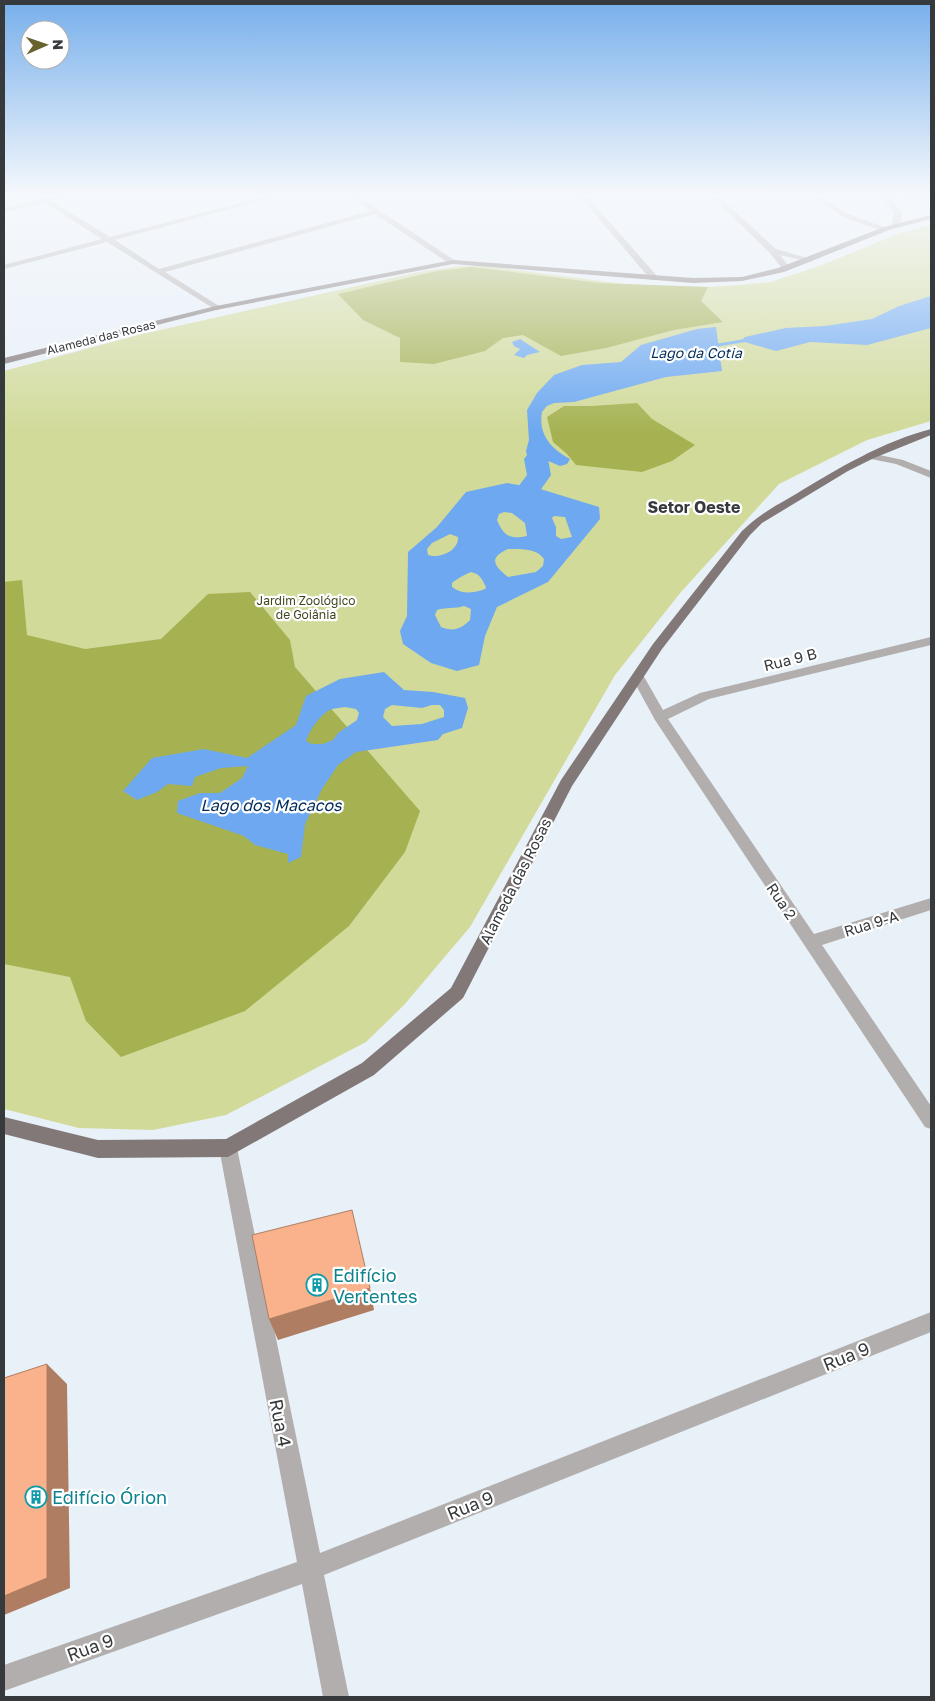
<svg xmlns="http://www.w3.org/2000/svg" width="935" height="1701" viewBox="0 0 935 1701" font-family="'Golos Text',sans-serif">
  <rect width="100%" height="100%" fill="#e8f0f8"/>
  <path fill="#d1da99" d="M931,225V421L867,440L779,484L681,592L615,675L470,927L404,1005L366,1042L226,1115L153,1130L79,1128L4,1109V371L142,334L424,271L461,266H485L648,287L694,288L739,285L770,282L817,267L900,233Z"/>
  <path fill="#a6b252" d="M472,267L600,283L708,287L701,301L723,322L674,330L606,348L561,356L523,335L503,338L485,351L434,364L400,362V338L363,320L338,294L437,271Z
    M637,403L652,419L695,445L672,461L642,472L576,465L567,454L553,442L547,417L564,406H591Z
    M22,580L27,635L85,649L161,639L208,594L250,592L290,640L295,667L420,811L405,852L349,926L245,1011L121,1057L86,1021L70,977L4,964V582Z"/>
  <path fill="#6da8f0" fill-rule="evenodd" d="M931,296V328L867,345L810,342L776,351L741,341L745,337L786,328L825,326L872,319L899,306Z
    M716,327L722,371L666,377L574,402L554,403L547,406L542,412C538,434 551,449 570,459L567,464L560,466L546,460L528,459L526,451L529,440L527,410L537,393L554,375L582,365L621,362L641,345L697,329Z
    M520,339L540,352L527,355L524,358L514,355L520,349L514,346L512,342Z
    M507,483L537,488L599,507L600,519L548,582L497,607L485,636L479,665L457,671L431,663L403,644L400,631L407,616L408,552L437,527L466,492ZM504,512L512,513L525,523L527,536C510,540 503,535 497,520L499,514ZM554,516L565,517L572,537L561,539L556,536V527L552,518ZM450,534L458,537C459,551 439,559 428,555L427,549L432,543ZM508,549C520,549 537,548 544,559L543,566L536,572L508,577C494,566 488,558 508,549ZM471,572C480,574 482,579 486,587L485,589C474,593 462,595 452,587V583C455,580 467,573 471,572ZM464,606L471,609L470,620C461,629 453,632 441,627L435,615L437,610C447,607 454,609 464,606Z
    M384,672L404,690L433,692L465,698L468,708L462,728L443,734L438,740L356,752L338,765L322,789L305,824L301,857L288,863V854L255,845L244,836L177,813L178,801L200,793H220L242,778L248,766L221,768L195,777L192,786L168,784L157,792L137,800L123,791L152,758L204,749L247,758L296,725L306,696L340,679ZM392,705L422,708L432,705H440L444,710V717L422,724L392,726L383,717L385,709ZM345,707L356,709L359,713L357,720L338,733L333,740L323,744H312L306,741C309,731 321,713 332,709C336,708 341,708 345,707Z"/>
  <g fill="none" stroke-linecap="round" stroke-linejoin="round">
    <path stroke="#6da8f0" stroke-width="3" d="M718,345L748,340"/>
    <path fill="#6da8f0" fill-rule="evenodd" d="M536,452L544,454L548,459L551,475L539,492L530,494L521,492L518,487L527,475L524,459L528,454Z"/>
    <path fill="#b3aeae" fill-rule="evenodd" d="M64,194H76L52,201L110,237L275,194H286L115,240L159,269L370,211L347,194H355L457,262L450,264L375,214L165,272L219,306V310H216L107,242L4,269V265L102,239L45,203L4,212V208Z
      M578,194H585L657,276V280H651Z
      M709,194H716L776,249L814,260L810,262L780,255L790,268L783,270L770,253Z
      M809,194H816L848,214L887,228L880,230L843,217Z
      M878,194C890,194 922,191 931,198L928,200L888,196L902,213L900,225L896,227L892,225L894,213Z
      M870,453L903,460L931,471V478L896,464L866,458V454Z
      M931,637V645L709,699L668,719L814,934L931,898V910L822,945L931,1106V1129L925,1127L655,720L632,678L638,674L643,675L663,710L700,693Z
      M228,1139L235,1142L237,1148L320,1553L931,1312V1332L324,1575L349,1697H323L302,1584L4,1691V1665L297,1562L219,1148L221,1142Z"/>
    <path fill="#827878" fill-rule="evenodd" d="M931,215V219L889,230L784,272L742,281L693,283L453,264L216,310L4,364V358L216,306L453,260L693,278L742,277L778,268L884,227Z
      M931,429V435L874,458L848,471L762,523L750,535L662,649L572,786L463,998L374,1075L228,1157L98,1158L4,1134V1117L98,1140L226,1139L362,1063L451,988L561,780L653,644L742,531C758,515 777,505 796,494C837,469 884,441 931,429Z"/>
  </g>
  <path fill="#ae7d62" d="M370,1288L374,1310L278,1340L269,1319Z
    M47,1364L67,1384L70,1588L4,1615V1596Z"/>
  <path fill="#f9b28c" stroke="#ae7d62" d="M352,1210L370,1288L269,1319L252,1235Z
    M47,1364V1578L4,1596V1378Z"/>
  <linearGradient id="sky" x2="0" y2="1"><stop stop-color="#77afeb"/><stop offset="0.45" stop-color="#f5f8fc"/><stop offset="1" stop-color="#f5f8fc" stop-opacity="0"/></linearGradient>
  <rect width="935" height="432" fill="url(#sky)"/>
  <defs>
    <g id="building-ring" transform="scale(1.125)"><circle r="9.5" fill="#fff" stroke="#0f9aa8" stroke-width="1.5"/><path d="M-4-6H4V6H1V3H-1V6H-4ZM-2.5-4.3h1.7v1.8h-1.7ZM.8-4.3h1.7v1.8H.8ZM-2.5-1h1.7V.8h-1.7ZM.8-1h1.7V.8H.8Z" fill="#0f9aa8"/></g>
  </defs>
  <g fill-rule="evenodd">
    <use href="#building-ring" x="317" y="1285"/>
    <use href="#building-ring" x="36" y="1497"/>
  </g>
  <g text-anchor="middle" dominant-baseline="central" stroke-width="4.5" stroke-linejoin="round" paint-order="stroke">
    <g font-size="12" fill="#373a3d" stroke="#fff">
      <text transform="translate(101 337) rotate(-14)">Alameda das Rosas</text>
    </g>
    <g font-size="12" fill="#3f441c" stroke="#fff">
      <text x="306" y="600">Jardim Zoológico<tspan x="306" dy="14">de Goiânia</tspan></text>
    </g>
    <g font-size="14" font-style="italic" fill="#032d5a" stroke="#fff">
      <text x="696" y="352">Lago da Cotia</text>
    </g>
    <g font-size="15" fill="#373a3d" stroke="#fff">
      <text transform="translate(790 659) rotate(-14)">Rua 9 B</text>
      <text transform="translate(515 881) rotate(-63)">Alameda das Rosas</text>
      <text transform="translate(782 901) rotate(56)">Rua 2</text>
      <text transform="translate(871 923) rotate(-17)">Rua 9-A</text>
    </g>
    <g font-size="16" font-weight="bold" fill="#373a3d" stroke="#fff">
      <text x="694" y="507">Setor Oeste</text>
    </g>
    <g font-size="16" font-style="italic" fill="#032d5a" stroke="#fff">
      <text x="271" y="805">Lago dos Macacos</text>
    </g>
    <g font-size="18" fill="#0d838f" stroke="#fff" text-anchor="start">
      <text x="333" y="1275">Edifício<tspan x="333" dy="21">Vertentes</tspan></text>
      <text x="52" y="1497">Edifício Órion</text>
    </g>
    <g font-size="18" fill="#373a3d" stroke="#fff">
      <text transform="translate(846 1356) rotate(-22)">Rua 9</text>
      <text transform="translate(281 1423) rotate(79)">Rua 4</text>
      <text transform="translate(470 1505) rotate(-22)">Rua 9</text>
      <text transform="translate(90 1647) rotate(-20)">Rua 9</text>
    </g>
  </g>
  <rect width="935" height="1701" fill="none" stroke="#373a3d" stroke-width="10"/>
  <g transform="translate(45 45) rotate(88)"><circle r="24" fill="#ffffff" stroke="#afb0b1"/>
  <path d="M0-4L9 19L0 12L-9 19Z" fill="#68622f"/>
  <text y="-8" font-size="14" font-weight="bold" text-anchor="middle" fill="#373a3d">N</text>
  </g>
</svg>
